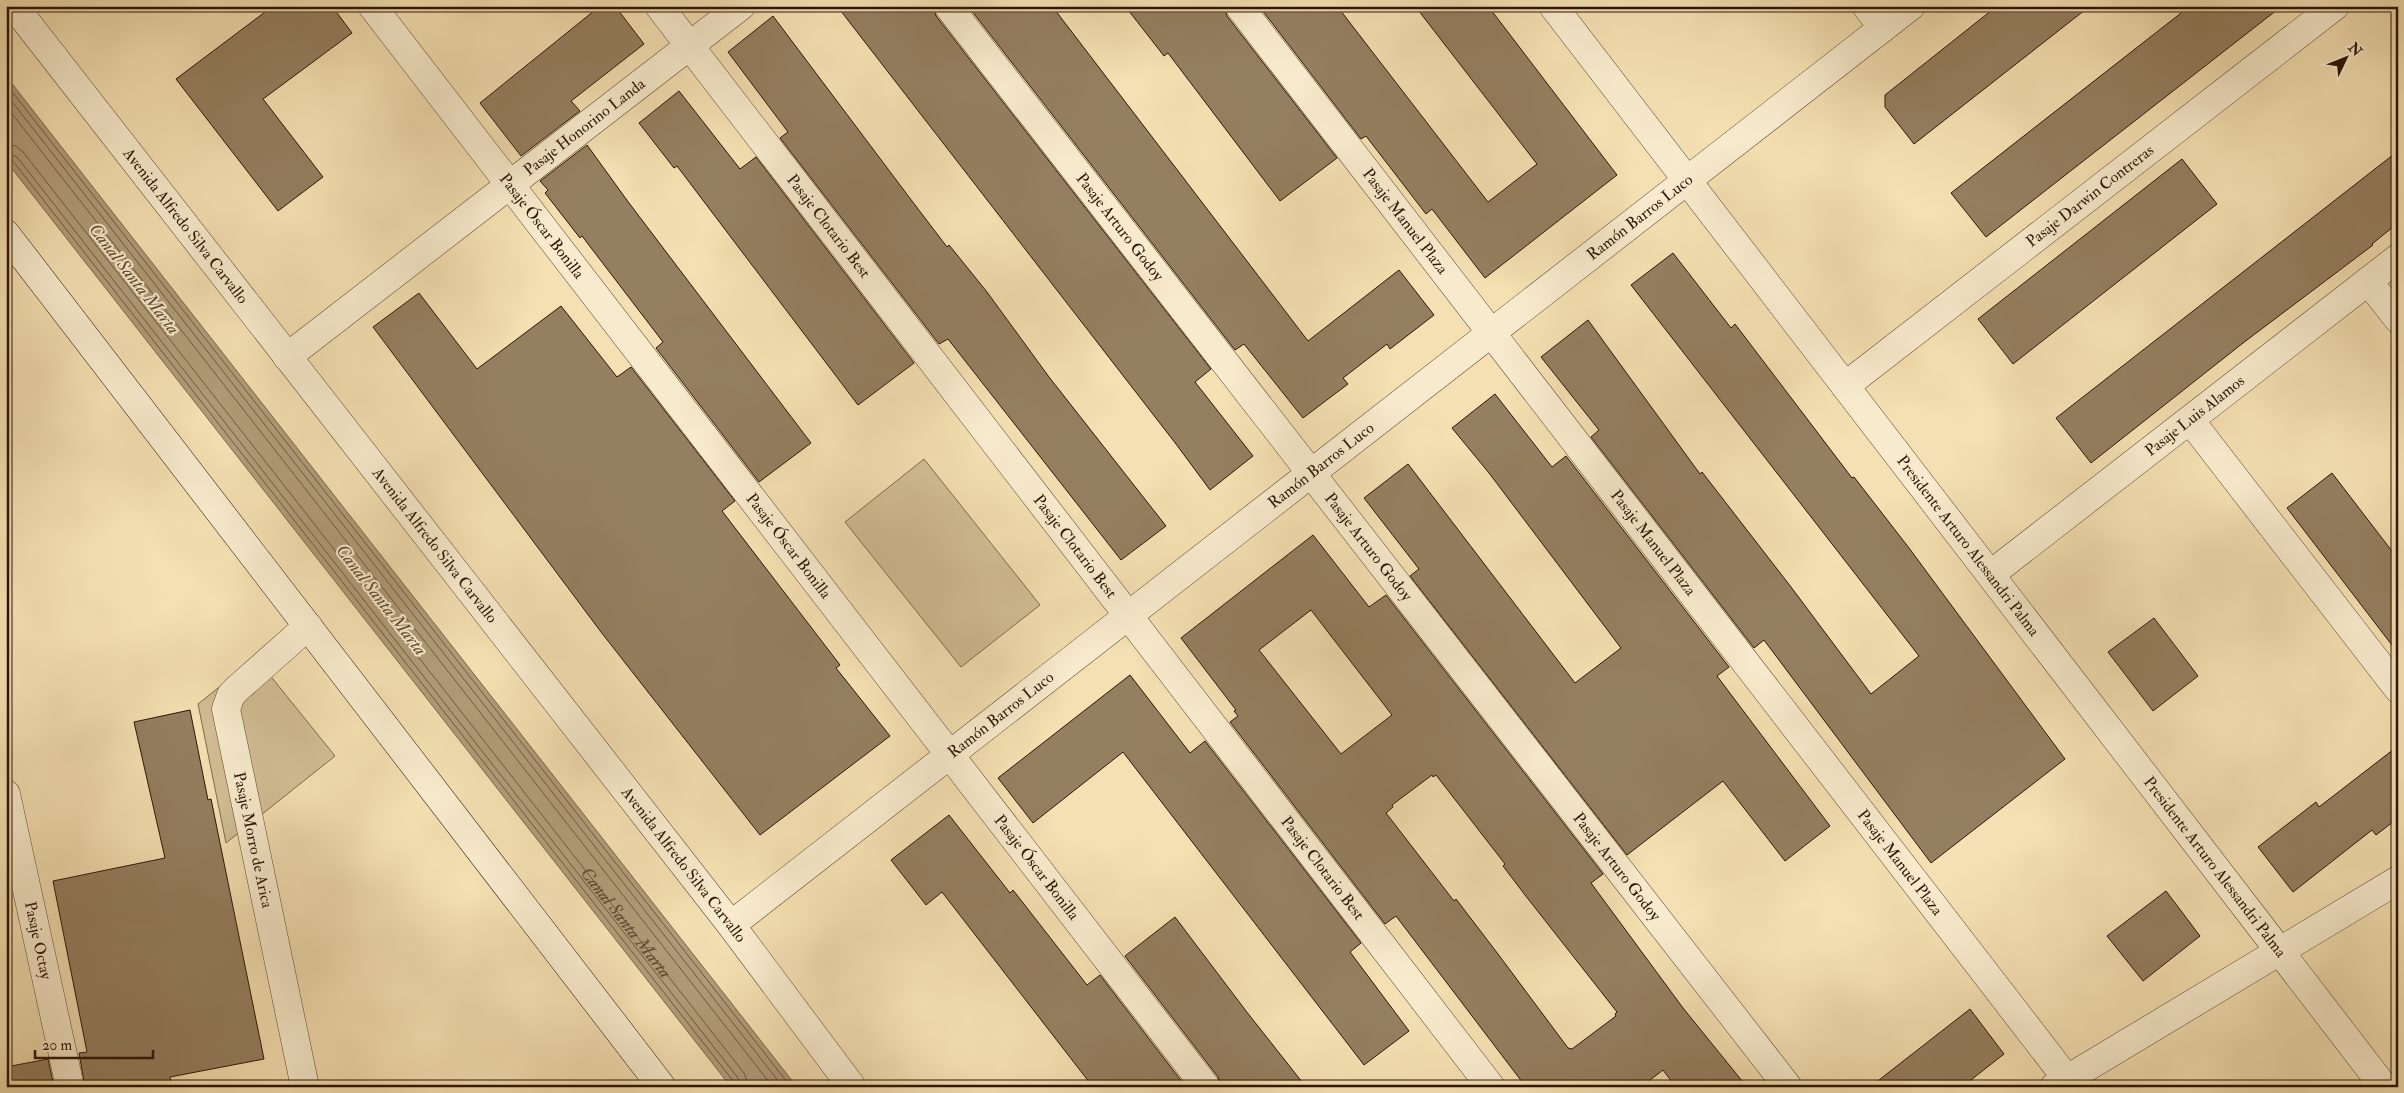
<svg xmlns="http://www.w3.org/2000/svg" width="2404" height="1093" viewBox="0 0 2404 1093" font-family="'IM FELL Double Pica',serif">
  <rect width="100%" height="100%" fill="#f4e0b2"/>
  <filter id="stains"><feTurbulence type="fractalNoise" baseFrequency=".004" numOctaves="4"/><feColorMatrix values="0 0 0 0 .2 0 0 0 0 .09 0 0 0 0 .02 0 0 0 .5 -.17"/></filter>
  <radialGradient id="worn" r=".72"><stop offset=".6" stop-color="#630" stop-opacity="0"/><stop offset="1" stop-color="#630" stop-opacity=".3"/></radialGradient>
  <path fill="#d2be95" stroke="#7f6a4e" d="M924,459L1040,605L961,667L845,522Z
    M256,658L335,756L226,843L198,704Z"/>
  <path fill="#b09b78" stroke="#7b664b" d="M6,76L797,1087H731L6,161Z"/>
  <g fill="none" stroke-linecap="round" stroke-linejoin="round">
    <g stroke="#6e5840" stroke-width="1">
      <path d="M6,84L791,1087"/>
      <path d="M6,94L783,1087"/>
      <path d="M6,106L773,1087"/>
      <path id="s1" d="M6,144L16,146L23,152L744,1073L749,1087"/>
      <path d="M6,152L17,157L738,1078L741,1087"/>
      <path d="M6,158L12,160L734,1082L735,1087"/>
    </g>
  </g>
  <path fill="#947f60" stroke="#2c1607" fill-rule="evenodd" d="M273,6H332L352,33L263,99L323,177L278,211L176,79Z
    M600,6H615L644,44L571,101L580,111L521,156L480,103Z
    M837,6H933L936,16L1211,369L1195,382L1253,456L1210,490L1176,444Z
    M968,6H1052L1308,341L1399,270L1434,315L1390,349L1387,344L1343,378L1348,384L1303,418L1244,344L1235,350Z
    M1125,6H1224L1227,16L1337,158L1280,201L1168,53L1164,56Z
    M1259,6H1337L1488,202L1537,164L1415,6H1488L1617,175L1485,278L1432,209L1426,214L1366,136L1361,139Z
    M1997,6H2090L1914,144L1885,107V95Z
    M2190,6H2282L1986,237L1951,193Z
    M773,16L912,201L947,247L949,245L987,292L1049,377L1166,526L1121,560L948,339L939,344L780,138L788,132L728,52Z
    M679,91L740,169L756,157L914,363L858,405L677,166L674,168L639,123Z
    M587,145L629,203L811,443L759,482L656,348L663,342L582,236L580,238L545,193L548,190L540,181Z
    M2398,151V223L2372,244L2373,245L2243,343L2091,463L2056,418Z
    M2182,159L2217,204L2013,364L1978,319Z
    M1673,253L1731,328L1735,324L1852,478L1854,477L1909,548L2065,759L1931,863L1764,640L1754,648L1591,437L1599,430L1541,357L1588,320L1700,474L1702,472L1791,587L1871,694L1919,656L1631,285Z
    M419,293L477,369L561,306L617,377L631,367L735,501L722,511L840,665L836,668L890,736L760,835L601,632L373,327Z
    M1495,394L1552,467L1566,456L1729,667L1717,676L1830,826L1785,861L1723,781L1627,855L1410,576L1419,569L1364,498L1408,464L1575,683L1621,648L1489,473L1452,428Z
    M2332,473L2398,559V653L2287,508Z
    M1313,535L1369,607L1386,595L1603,874L1591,883L1683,1008L1747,1087H1673L1675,1086L1663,1070L1641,1087H1526L1396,916L1385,924L1230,722L1238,716L1234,711L1236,710L1181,638ZM1311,610L1392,715L1341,754L1259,650ZM1432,775L1433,777L1436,775L1505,864L1503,866L1525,895L1617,1012L1615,1014L1616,1016L1572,1049L1568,1048L1498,954L1456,899L1454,901L1386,813L1393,807L1392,805Z
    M2154,618L2198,676L2153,711L2108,652Z
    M1130,675L1190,753L1205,741L1361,943L1350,952L1409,1031L1364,1065L1123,752L1033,823L998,778Z
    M190,710L208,800L211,799L264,1059L170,1077L172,1087H85L79,1053L87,1052L53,881L165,858L134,722Z
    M2398,746V818L2376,835L2372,830L2293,892L2258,847L2316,802L2319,807Z
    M949,815L1010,893L1013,890L1087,985L1100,975L1186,1087H1093L942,892L926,905L891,860Z
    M2166,891L2200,936L2143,981L2107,936Z
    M1175,917L1246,1011L1306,1087H1221L1218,1077L1125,956Z
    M1970,1009L2004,1054L1962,1087H1870Z
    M48,1059L54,1087H6V1067Z"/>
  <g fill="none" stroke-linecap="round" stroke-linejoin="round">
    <g stroke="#5e4832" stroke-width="29">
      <g id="street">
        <path id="s2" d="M14,6L731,925L852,1087"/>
        <path id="s3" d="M372,6L1206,1087"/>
        <path id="s4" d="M659,6L1491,1087"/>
        <path id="s5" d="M948,6L1788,1087"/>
        <path id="s6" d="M1239,6L2067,1079"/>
        <path id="s7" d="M1553,6L2384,1087"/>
        <path d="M1866,6L1883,28"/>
        <path d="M2368,281L2398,319"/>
        <path id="s8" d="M287,357L741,6"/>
        <path id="s9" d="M1845,386L2335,6"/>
        <path d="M2190,420L2398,689"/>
        <path id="s10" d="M1991,574L2398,258"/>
        <path id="s11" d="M6,794L70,1087"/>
        <path id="s12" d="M731,925L1911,6"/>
        <path d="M305,1087L226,709L231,695L237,689L308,626"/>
        <path d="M2054,1087L2398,880"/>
      </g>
    </g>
    <g stroke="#2c1607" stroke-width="29">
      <path id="secondary" d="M6,234L662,1087"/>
    </g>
    <use href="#street" stroke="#f8ebcd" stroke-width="28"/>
    <use href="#secondary" stroke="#f8ebcd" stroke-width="28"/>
  </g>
  <g text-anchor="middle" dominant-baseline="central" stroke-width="4" stroke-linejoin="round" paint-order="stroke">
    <g font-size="16" fill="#2c1607" stroke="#f8ebcd">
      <text stroke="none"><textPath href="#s8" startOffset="376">Pasaje Honorino Landa</textPath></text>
      <text stroke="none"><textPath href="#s9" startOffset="310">Pasaje Darwin Contreras</textPath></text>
      <text stroke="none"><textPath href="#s12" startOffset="1152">Ramón Barros Luco</textPath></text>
      <text stroke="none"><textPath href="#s6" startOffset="272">Pasaje Manuel Plaza</textPath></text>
      <text stroke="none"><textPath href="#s3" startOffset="278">Pasaje Óscar Bonilla</textPath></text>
      <text stroke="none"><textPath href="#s2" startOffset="279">Avenida Alfredo Silva Carvallo</textPath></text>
      <text stroke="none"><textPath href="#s4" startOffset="278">Pasaje Clotario Best</textPath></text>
      <text stroke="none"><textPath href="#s5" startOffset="280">Pasaje Arturo Godoy</textPath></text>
      <text stroke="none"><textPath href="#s10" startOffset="258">Pasaje Luis Alamos</textPath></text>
      <text stroke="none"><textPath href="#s12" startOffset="748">Ramón Barros Luco</textPath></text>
      <text stroke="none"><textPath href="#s6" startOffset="678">Pasaje Manuel Plaza</textPath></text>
      <text stroke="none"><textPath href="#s2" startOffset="684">Avenida Alfredo Silva Carvallo</textPath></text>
      <text stroke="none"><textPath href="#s3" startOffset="682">Pasaje Óscar Bonilla</textPath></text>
      <text stroke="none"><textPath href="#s4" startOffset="682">Pasaje Clotario Best</textPath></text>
      <text stroke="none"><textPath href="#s5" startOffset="685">Pasaje Arturo Godoy</textPath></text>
      <text stroke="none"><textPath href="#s7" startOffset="681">Presidente Arturo Alessandri Palma</textPath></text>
      <text stroke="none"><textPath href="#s12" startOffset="342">Ramón Barros Luco</textPath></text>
      <text transform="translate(253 840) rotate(78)">Pasaje Morro de Arica</text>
      <text stroke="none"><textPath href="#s6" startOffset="1082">Pasaje Manuel Plaza</textPath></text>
      <text stroke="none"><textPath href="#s2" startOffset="1089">Avenida Alfredo Silva Carvallo</textPath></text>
      <text stroke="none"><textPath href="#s5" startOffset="1090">Pasaje Arturo Godoy</textPath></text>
      <text stroke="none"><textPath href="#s3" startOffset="1088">Pasaje Óscar Bonilla</textPath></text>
      <text stroke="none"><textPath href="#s4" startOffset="1088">Pasaje Clotario Best</textPath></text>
      <text stroke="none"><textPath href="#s7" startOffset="1086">Presidente Arturo Alessandri Palma</textPath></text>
      <text stroke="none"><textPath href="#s11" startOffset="150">Pasaje Octay</textPath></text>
    </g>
    <g font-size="18" font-style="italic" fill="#614b34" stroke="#f8ebcd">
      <text transform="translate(134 279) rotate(52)">Canal Santa Marta</text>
      <text transform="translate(381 600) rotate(52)">Canal Santa Marta</text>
      <text stroke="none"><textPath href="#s1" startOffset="998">Canal Santa Marta</textPath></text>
    </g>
  </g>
  <rect width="2404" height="1093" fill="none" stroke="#f4e0b2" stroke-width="25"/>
  <rect x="8" y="8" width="2389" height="1078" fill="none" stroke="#2c1607" stroke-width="2.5"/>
  <rect x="12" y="12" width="2379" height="1068" fill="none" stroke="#2c1607"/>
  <g transform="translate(2346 58) rotate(47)" stroke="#f8ebcd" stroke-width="4" paint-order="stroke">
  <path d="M0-4L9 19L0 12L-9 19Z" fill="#2c1607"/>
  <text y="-8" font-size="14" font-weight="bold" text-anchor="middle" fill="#2c1607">N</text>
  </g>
  <path d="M35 1050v8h118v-8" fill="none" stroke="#2c1607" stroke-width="2.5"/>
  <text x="42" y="1050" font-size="15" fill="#2c1607" stroke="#f8ebcd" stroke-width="4" paint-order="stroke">20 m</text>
  <rect width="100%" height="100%" filter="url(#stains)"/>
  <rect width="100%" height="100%" fill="url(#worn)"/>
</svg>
